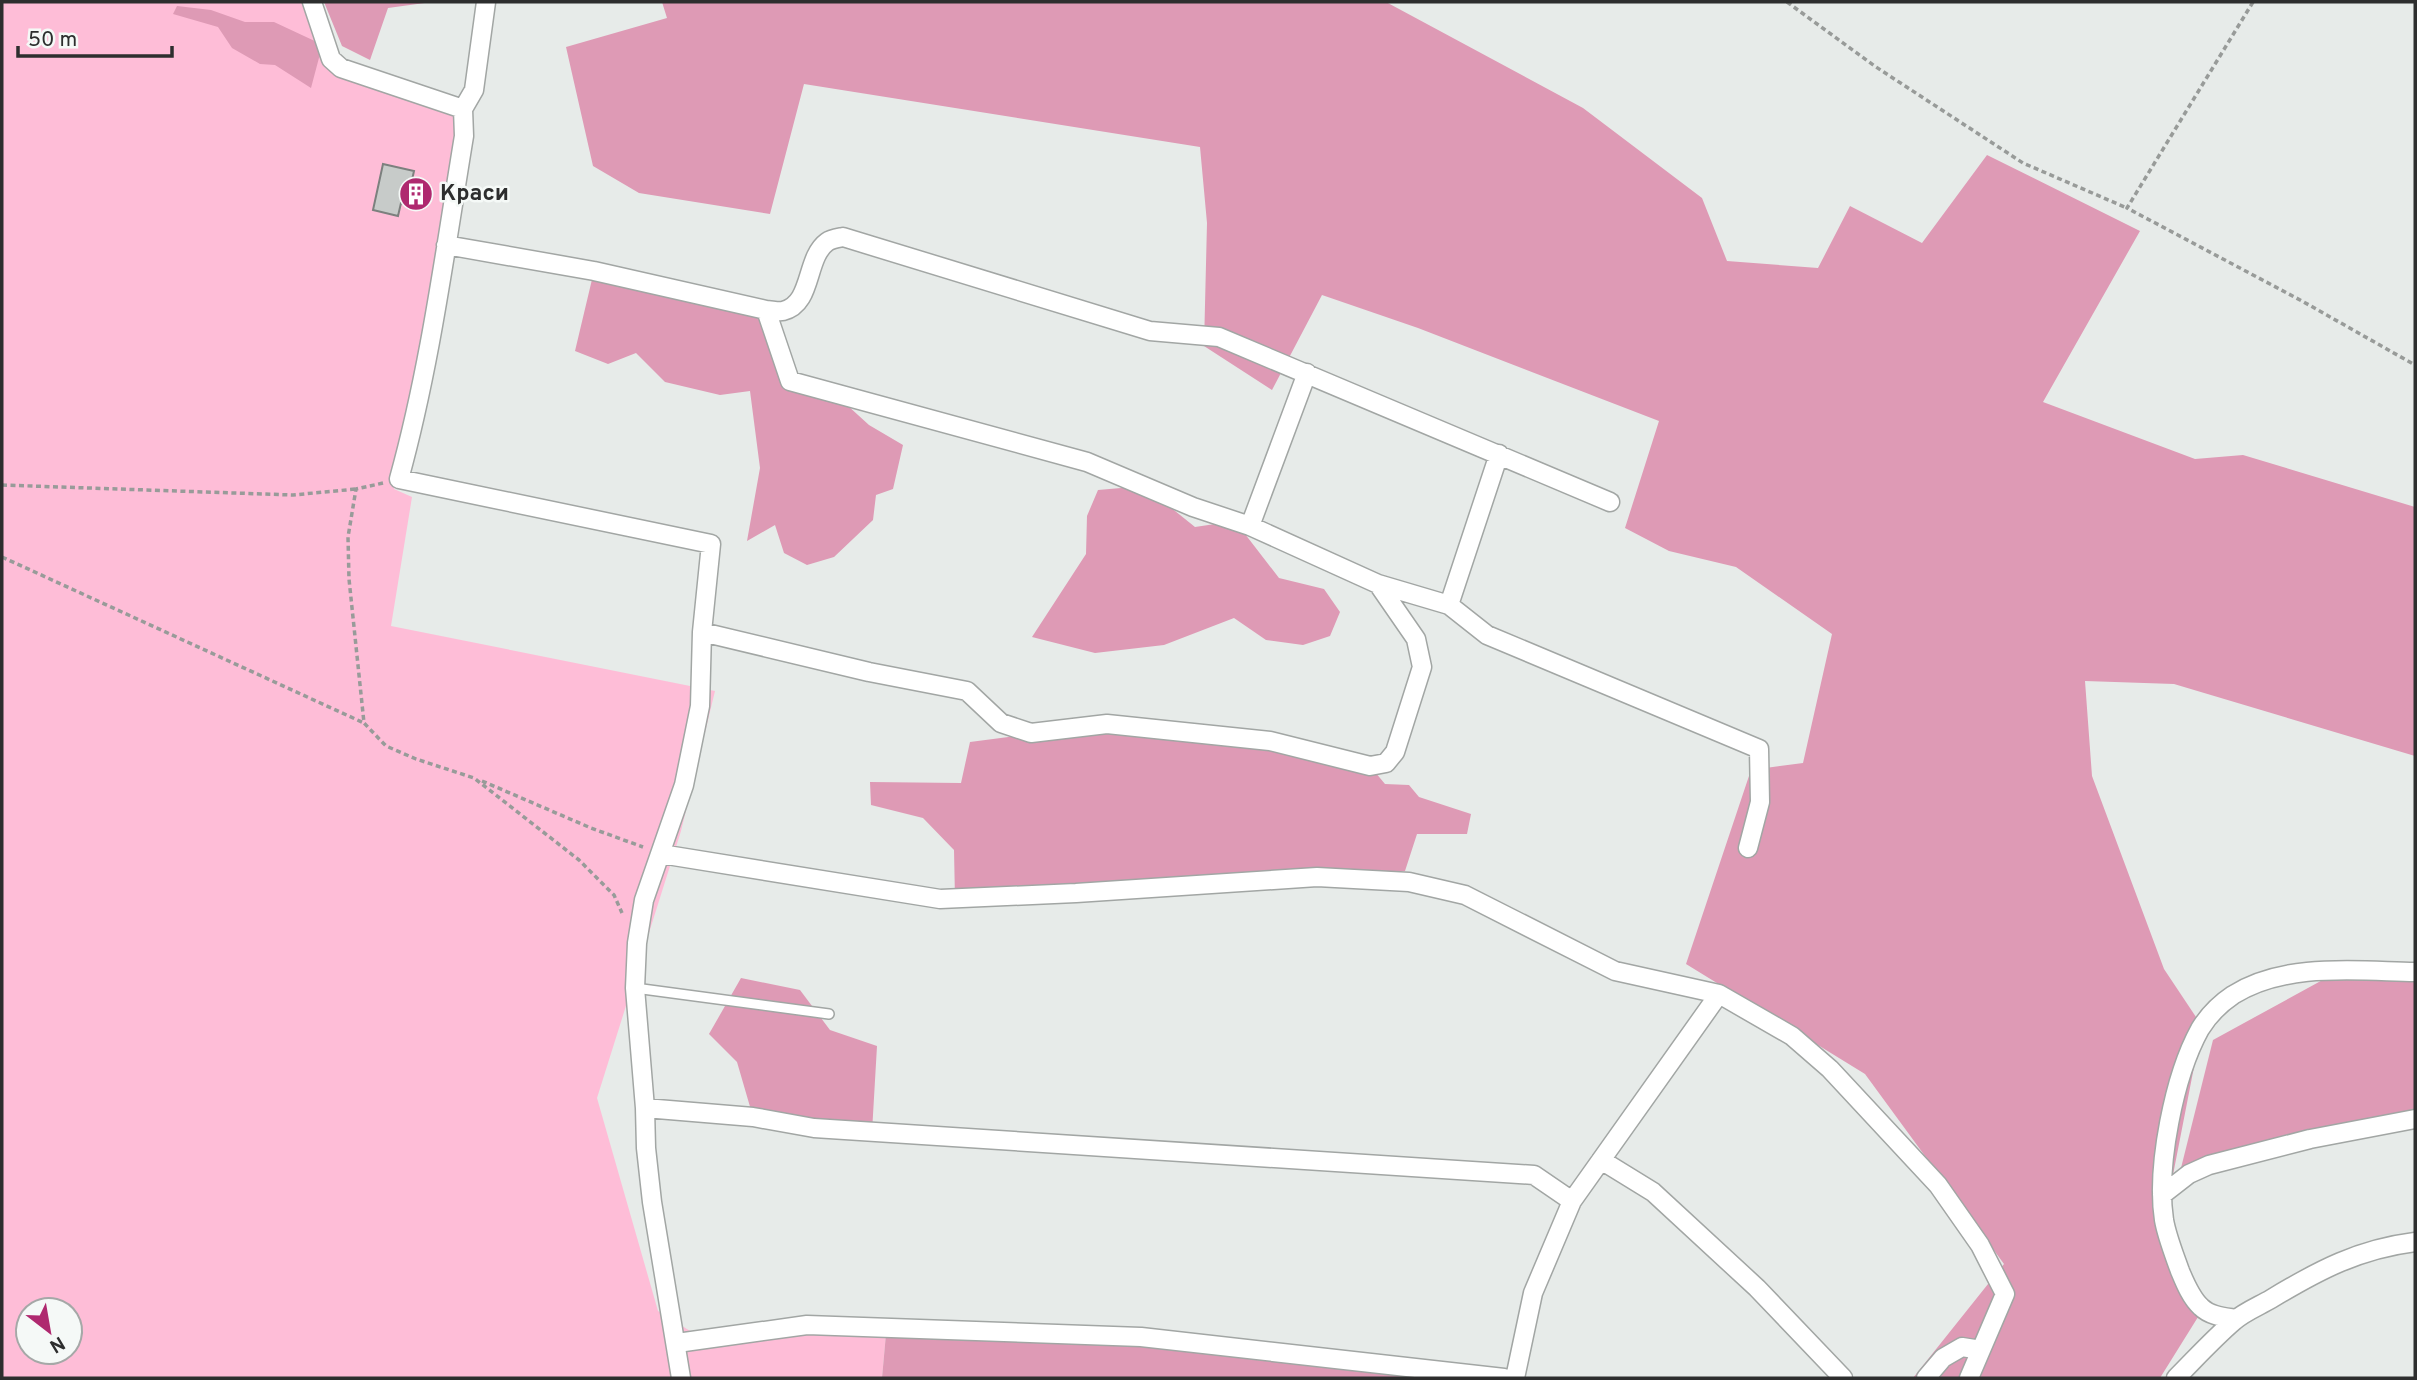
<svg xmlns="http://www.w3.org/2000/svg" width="2417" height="1380" viewBox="0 0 2417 1380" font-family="Overpass,sans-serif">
  <rect width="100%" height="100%" fill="#e7ebe9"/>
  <path fill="#febdd7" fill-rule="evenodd" d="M2,2H310L320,54L457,112L436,274L394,489L412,497L391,626L715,691L681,831L597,1098L658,1311L703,1339L807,1325L886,1334L882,1378H2ZM28,1310H70V1352H28Z"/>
  <path fill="#de9ab5" d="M324,2H432L388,8L370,60L342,46Z
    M662,2H1386L1583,108L1702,198L1727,261L1818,268L1850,206L1922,243L1987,155L2140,231L2043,402L2195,459L2243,455L2415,507V756L2174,684L2085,681L2092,776L2164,969L2202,1026L2164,1221L2203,1309L2160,1378H1913L2004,1264L1865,1074L1686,964L1751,770L1803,763L1832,634L1736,567L1669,551L1625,528L1659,421L1418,328L1322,295L1272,390L1204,346L1207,223L1200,147L804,84L770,214L639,193L593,166L566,47L667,18Z
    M177,6L211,10L245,22H274L319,43L320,54L311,88L275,65L260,64L232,48L218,27L173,14Z
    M594,271L766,310L790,381L847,405L869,425L903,445L893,489L876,495L873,520L834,557L807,565L784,553L775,525L747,541L760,468L750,391L720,395L665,382L636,353L608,364L575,351Z
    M1144,486L1195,527L1235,521L1279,578L1324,589L1340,612L1330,636L1303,645L1266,640L1234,618L1164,645L1095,653L1032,637L1086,554L1087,516L1098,490Z
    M1107,724L1270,741L1370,766L1385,784L1409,785L1419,797L1471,814L1467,834H1417L1405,871L1076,893L955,899L954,850L923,818L871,805L870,782L961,783L970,742Z
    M2339,971L2415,978V1115L2177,1184L2213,1040Z
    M741,978L800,990L830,1030L877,1046L872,1132L753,1117L737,1062L709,1034Z
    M886,1334L1168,1346L1417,1378H882Z"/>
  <path fill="#c7cbc9" stroke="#7c807e" stroke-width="2" d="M383,164L414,171L412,180L424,183L418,208L401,203L398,216L373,210Z"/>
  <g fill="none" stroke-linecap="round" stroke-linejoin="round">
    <g stroke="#a2a6a4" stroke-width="12">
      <path id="service" d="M635,988L829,1014"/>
    </g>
    <g stroke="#a2a6a4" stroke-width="21">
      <path id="minor" d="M312,2L331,59L341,68L463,109L464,136C445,251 430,367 399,479L711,544L702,632L700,706L684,785L644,900L637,943L635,988L645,1108L646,1148L652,1202L681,1378
        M463,109L474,90L486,2
        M446,245L594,271L766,310C771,310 778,312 783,311C813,304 805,258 827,242C831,239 838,238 843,237L1150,331L1219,337L1610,502
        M766,310L790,381L1087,462L1193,507L1250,526L1378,584L1449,605L1487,635L1759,749L1760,802L1748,848
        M1250,526L1307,373
        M1449,605L1499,454
        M702,632L869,672L967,691L1001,723L1031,733L1107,724L1270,741L1370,766L1386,763L1395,752L1422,667L1416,639L1378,584
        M661,854L940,899L1076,893L1317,877L1409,882L1465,895L1615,971L1719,994L1792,1036L1830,1069L1938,1185L1980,1245L2005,1294L1969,1378
        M645,1108L753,1117L814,1128L1534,1175L1572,1201L1719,994
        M1601,1160L1653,1192L1757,1288L1843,1378
        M2162,1195L2189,1174L2209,1165L2310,1139L2415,1119
        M2236,1319C2224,1317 2210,1316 2201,1307C2191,1298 2185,1283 2180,1271C2174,1254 2167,1237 2164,1220C2156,1167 2174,1076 2200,1029C2208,1016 2221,1003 2233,995C2285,962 2357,971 2415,972
        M677,1343L807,1325L1141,1337L1504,1378
        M1515,1378L1533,1293L1572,1201
        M1926,1378L1943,1358L1962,1347L1981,1350
        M2176,1378C2195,1359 2213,1339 2234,1321C2244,1312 2259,1306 2271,1299C2319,1270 2359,1249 2415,1242"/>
    </g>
    <path stroke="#989b99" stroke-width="3.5" stroke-dasharray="5 3.5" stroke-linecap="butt" d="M1787,2L1876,67L2023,163L2127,208
      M2253,2L2127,208L2302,301L2415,365
      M383,483L356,489L348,537L349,579L364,723L386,746L416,759L474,778L579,860L614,895L622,913
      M2,485L293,495L356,489
      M2,557L364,723
      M482,781L591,828L643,847"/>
    <use href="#service" stroke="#fff" stroke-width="9"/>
    <use href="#minor" stroke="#fff" stroke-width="18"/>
  </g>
  <defs>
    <g id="building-disc" transform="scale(1.75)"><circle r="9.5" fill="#af296f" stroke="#f5f9f7"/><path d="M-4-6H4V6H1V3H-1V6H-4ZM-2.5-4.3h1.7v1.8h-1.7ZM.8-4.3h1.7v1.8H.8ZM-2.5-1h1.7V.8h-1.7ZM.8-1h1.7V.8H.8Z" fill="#fff"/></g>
  </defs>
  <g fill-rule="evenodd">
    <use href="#building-disc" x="416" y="194"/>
  </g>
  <g text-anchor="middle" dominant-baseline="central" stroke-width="5" stroke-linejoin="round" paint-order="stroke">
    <g font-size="23" font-weight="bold" fill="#2d2e2e" stroke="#f5f9f7" text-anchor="start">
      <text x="440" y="194">Краси</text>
    </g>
  </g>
  <rect width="2417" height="1380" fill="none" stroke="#2d2e2e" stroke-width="7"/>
  <g transform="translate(49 1331) rotate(149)"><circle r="33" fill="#f5f9f7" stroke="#a5a8a7" stroke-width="2"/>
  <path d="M0-5L12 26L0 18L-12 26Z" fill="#af296f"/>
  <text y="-10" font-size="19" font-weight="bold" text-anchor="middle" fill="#2d2e2e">N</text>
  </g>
  <path d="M18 46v10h154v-10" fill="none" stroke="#2d2e2e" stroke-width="3.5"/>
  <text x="28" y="46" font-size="21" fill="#2d2e2e" stroke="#f5f9f7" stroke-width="5" paint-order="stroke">50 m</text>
</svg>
